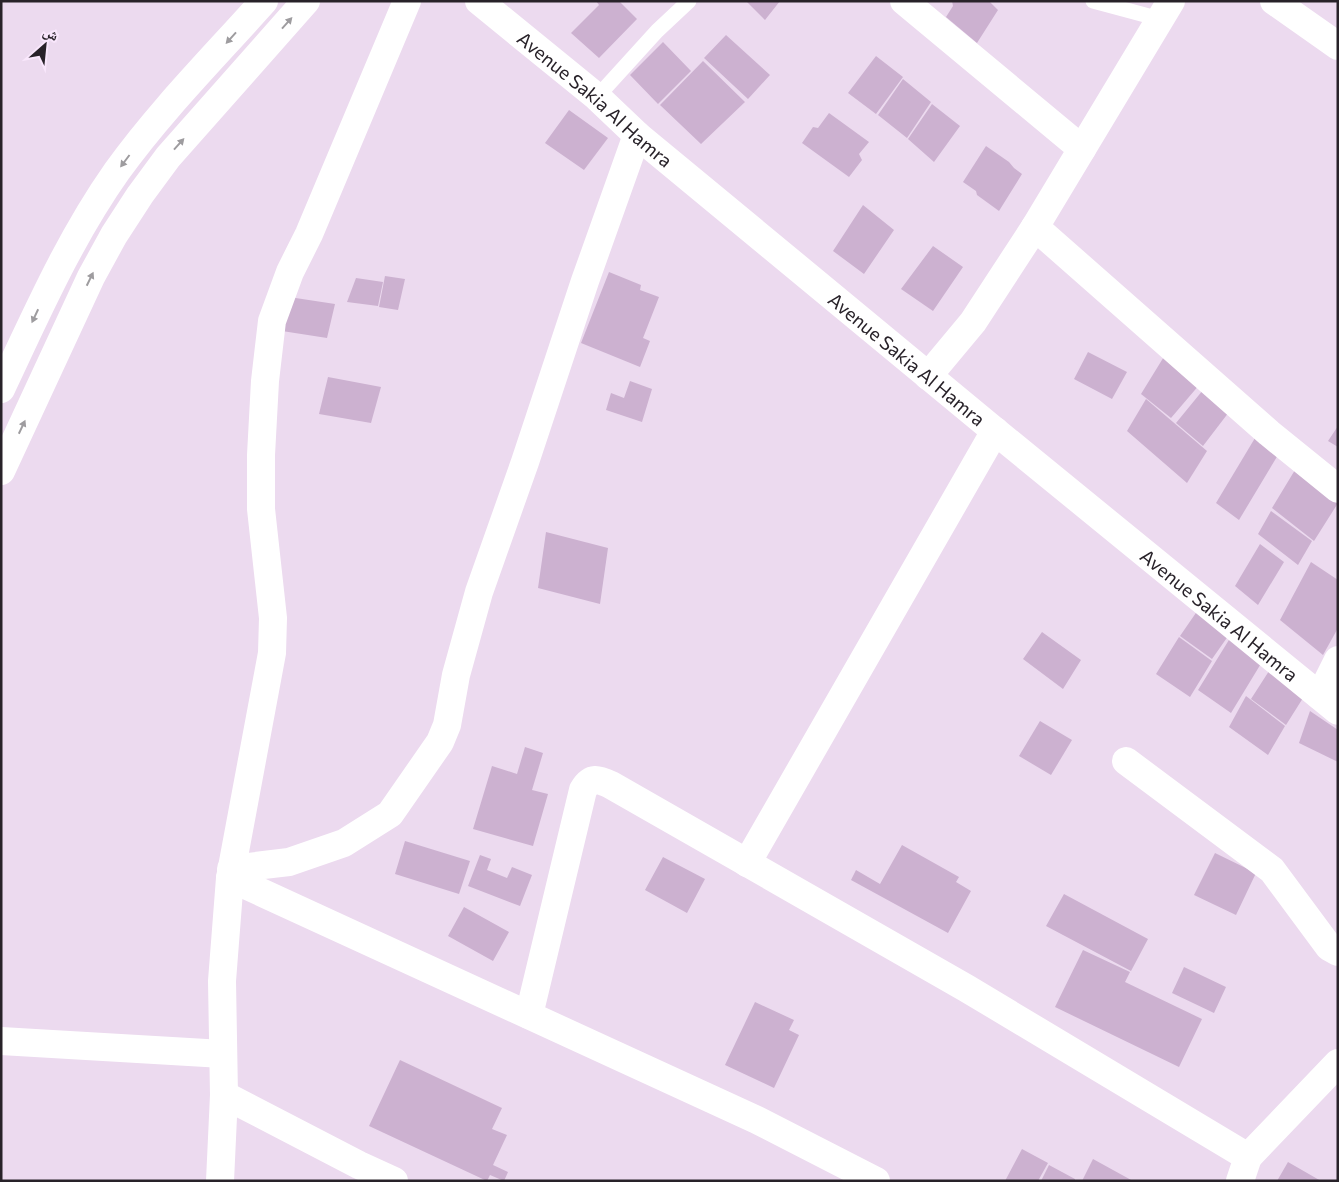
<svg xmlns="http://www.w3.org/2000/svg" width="1339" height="1182" viewBox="0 0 1339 1182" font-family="Commissioner,'Noto Naskh Arabic',sans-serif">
  <rect width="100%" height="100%" fill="#ecdaef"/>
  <path fill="#ccb1d0" d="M596,1H619L637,19L599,58L571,33L599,5Z
    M746,1H780L765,20Z
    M952,1H989L998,10L977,43L946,17L953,6Z
    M726,35L770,75L748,99L704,58Z
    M663,42L691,71L658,104L630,75Z
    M876,56L903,77L876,114L848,93Z
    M703,61L745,102L701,144L660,105Z
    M903,79L931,102L907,138L878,115Z
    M932,104L960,126L934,162L908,139Z
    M569,110L608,138L584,170L545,143Z
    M829,113L869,142L859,154L862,160L849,177L802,143L813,127L818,128Z
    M986,146L1009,162L1014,168L1022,174L999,211L977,195L976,191L963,182Z
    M863,205L894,230L864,274L833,251Z
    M933,246L963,267L933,311L901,289Z
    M609,272L641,285L640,290L659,297L643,338L650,341L640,367L581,343Z
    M385,276L405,279L398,310L379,307Z
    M356,278L383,282L378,306L347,302Z
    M289,297L335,304L327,338L282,331Z
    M1088,352L1127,372L1112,399L1074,379Z
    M1165,355L1200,384L1171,418L1141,394Z
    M328,377L381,387L371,423L319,414Z
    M630,381L652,389L642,422L606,410L611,393L624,398Z
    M1203,390L1229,412L1203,446L1176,423Z
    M1146,399L1207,451L1187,483L1127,431Z
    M1338,426V447L1328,441Z
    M1255,438L1278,455L1239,520L1216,503Z
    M1298,465L1338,497V503L1314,541L1272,508Z
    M1271,511L1312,541L1298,565L1258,534Z
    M546,532L608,548L600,604L538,588Z
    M1260,544L1284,562L1258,605L1235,586Z
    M1311,562L1338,580V628L1323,655L1280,620Z
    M1200,607L1231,632L1212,659L1180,636Z
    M1042,632L1081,660L1063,689L1023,659Z
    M1232,635L1265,657L1231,713L1198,690Z
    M1179,637L1212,661L1190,697L1156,674Z
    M1269,671L1303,698L1286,725L1251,699Z
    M1246,696L1285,726L1268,755L1229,727Z
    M1310,711L1338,730V762L1299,743Z
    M1040,721L1072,740L1051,775L1019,756Z
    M525,747L543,753L532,790L548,794L533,846L473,829L492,766L517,774Z
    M405,841L470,861L459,894L395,874Z
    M902,845L959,877L956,882L971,891L948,933L851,880L856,870L880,884Z
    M1215,853L1256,873L1236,915L1194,895Z
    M480,855L491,859L487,870L507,878L512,867L532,875L520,906L468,886Z
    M663,857L705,879L687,913L645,890Z
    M1064,894L1148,939L1131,971L1046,926Z
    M464,907L509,932L493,961L448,936Z
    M1083,950L1130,972L1125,982L1202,1019L1179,1067L1055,1007Z
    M1184,967L1226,987L1214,1013L1172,993Z
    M755,1002L794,1020L789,1030L799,1035L774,1088L725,1065Z
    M400,1060L502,1108L492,1129L507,1135L493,1165L508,1172L504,1181L490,1175L487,1181L369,1126Z
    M1022,1149L1048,1163L1038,1181H1005Z
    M1093,1159L1133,1181H1082Z
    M1288,1162L1321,1181H1277Z
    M1049,1165L1075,1179V1181H1041Z"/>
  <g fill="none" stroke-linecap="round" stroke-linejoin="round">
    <path stroke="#fff" stroke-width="15" d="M1093,1L1160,19
      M597,97L657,31L689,1"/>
    <g stroke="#fff" stroke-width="28">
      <path id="s1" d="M479,1L597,97L637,135L995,431L1338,711"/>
      <path d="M904,1L1082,149"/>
      <path d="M1274,1L1338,46"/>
      <path d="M1035,227L1269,433L1338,489"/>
      <path d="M928,376L973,322L1035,227L1171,1"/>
      <path d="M1320,696L1338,660"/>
      <path d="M1126,761L1272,870L1329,947L1338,952"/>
      <path d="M747,863L995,431"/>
      <path d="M231,869L289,862L344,843L390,814L440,742L447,725L456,675L479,592L525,462L585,281L637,135"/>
      <path d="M230,878L757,1120L876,1181"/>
      <path d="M529,1015L583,790C591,776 598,779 611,785L966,988L1248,1157L1338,1063"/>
      <path d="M1,1041L223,1054"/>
      <path d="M224,1095L359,1165L394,1181"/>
      <path d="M220,1181L224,1095L222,981L230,878L272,653L273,618L261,509V455L265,381L272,321L290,272L309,234L407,1"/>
      <path d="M1240,1181L1248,1157"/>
    </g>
    <path stroke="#fff" stroke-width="28" d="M1,389C36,315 69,239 117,171C161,110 214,57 264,1
      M1,471L91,277L114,235L140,195L168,157L306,1"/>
  </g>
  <defs><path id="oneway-solid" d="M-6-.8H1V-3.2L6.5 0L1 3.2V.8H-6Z" transform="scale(1.25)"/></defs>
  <g fill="#9e9c9f">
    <use href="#oneway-solid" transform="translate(287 23) rotate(-48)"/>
    <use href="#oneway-solid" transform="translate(231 38) rotate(132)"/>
    <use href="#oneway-solid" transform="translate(179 144) rotate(-48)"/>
    <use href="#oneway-solid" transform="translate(125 161) rotate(127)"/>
    <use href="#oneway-solid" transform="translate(90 279) rotate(-64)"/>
    <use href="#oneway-solid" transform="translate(35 316) rotate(115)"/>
    <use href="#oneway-solid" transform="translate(22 427) rotate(-65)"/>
  </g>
  <g text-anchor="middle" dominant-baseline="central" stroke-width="5" stroke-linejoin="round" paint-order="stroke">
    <g font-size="19" fill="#282229" stroke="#f9e7fc">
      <text stroke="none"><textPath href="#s1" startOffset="152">Avenue Sakia Al Hamra</textPath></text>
      <text stroke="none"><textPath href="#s1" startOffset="558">Avenue Sakia Al Hamra</textPath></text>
      <text stroke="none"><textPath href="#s1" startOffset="962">Avenue Sakia Al Hamra</textPath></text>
    </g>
  </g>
  <rect width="1339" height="1182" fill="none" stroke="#282229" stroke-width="5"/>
  <g transform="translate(45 45) rotate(27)" stroke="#f9e7fc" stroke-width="4" paint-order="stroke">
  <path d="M0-4L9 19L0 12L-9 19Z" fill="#282229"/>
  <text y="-8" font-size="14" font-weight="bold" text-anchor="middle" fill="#282229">ش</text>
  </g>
</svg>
